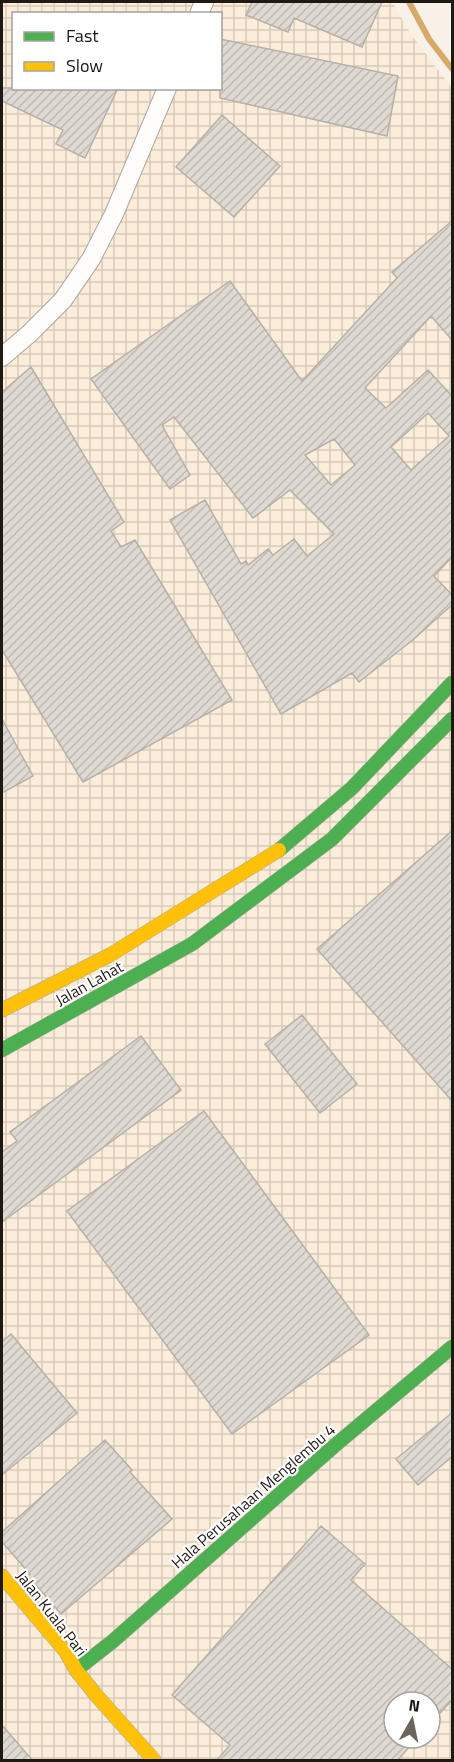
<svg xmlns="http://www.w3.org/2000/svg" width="454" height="1762" viewBox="0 0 454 1762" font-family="'Titillium Web',sans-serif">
  <defs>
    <pattern id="industrial-grid" width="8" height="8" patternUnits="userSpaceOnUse" patternTransform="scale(1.5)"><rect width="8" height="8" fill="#fbedda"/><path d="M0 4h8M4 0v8" fill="none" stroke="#d7cbba"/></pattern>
    <pattern id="building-hatch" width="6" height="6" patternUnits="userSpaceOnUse" patternTransform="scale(1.5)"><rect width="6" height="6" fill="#dfd9d1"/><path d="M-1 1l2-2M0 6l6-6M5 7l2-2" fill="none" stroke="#bfbab3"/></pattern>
  </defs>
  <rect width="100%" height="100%" fill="#f8f1e8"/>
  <path fill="url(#industrial-grid)" fill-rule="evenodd" d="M2,2H392L412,36L452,88V1760H2ZM14,14H220V88H14ZM394,1702H430V1738H394Z"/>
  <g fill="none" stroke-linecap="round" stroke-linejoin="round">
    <path stroke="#d7aa69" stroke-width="6" d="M409,2L429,39L452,69"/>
  </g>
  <path fill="url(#building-hatch)" stroke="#b5b0a9" stroke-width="1.5" fill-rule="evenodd" d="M252,2H382L362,47L294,18L288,32L246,15Z
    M220,39L398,76L387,136L220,98Z
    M2,88H118L85,158L56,144L63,130L2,101Z
    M222,115L280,166L234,217L176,167Z
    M453,220V341L431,316L365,388L386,408L428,370L453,397V556L434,576L453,596V604L414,639L359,682L352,673L281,714L170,520L205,500L241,564L246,561L248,565L268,549L273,555L294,539L307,556L334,534L290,490L253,518L174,417L162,425L190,475L170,489L91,379L230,281L302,381L397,278L392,272ZM428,413L449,436L411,470L391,447ZM334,439L355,465L331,485L305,455Z
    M31,367L124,522L111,531L121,547L135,540L232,700L83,782L2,650V392Z
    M2,719L33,776L2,793Z
    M453,830V1102L317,949Z
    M302,1015L357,1084L320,1113L265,1044Z
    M141,1036L181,1090L2,1222V1152L17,1141L10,1132Z
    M204,1111L369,1335L232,1434L67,1211Z
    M11,1334L77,1413L2,1475V1342Z
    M453,1412V1456L418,1485L396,1459Z
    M105,1440L132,1470L130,1472L172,1519L61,1614L28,1576L30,1574L2,1542V1532Z
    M321,1526L365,1564L351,1580L453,1670V1699L430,1724V1702H394V1738H417L397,1761H216L230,1745L172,1695Z
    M2,1725L33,1761H2Z"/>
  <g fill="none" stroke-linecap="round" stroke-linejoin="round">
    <g stroke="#ada7a0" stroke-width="20">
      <path id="street" d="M199,14L204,2
        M2,357L29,334L63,300L91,259L114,214L167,88"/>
    </g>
    <g stroke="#ada7a0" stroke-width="15">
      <path id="fast" d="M279,850L352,788L452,683
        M2,1050L192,944L332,839L452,719
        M76,1670L113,1641L333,1447L452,1347"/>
    </g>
    <g stroke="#ada7a0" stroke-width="15">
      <path id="slow" d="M2,1010L110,955L279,850
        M2,1576L66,1652L76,1670L96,1695L154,1760"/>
    </g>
    <use href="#street" stroke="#fefdfc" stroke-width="18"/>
    <use href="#fast" stroke="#4caf50" stroke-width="14"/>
    <use href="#slow" stroke="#ffc107" stroke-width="14"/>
  </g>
  <g text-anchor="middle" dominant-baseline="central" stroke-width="4.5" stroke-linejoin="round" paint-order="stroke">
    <g font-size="16" fill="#1f1913" stroke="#fff">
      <text transform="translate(89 983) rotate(-29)">Jalan Lahat</text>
      <text transform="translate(253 1496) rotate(-41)">Hala Perusahaan Menglembu 4</text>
      <text transform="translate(52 1613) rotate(52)">Jalan Kuala Pari</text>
    </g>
  </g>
  <rect width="454" height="1762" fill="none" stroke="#1f1913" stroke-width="6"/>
  <rect x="12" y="12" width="210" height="78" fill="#ffffff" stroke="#a5a3a1" stroke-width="1.5"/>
  <rect x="24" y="32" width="30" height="9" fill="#4caf50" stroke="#a5a3a1" stroke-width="1.5"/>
  <text x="66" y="42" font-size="18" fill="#1f1913">Fast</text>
  <rect x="24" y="62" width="30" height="9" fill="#ffc107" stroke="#a5a3a1" stroke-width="1.5"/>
  <text x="66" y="72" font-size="18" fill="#1f1913">Slow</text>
  <g transform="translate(412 1720) rotate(9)"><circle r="28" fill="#ffffff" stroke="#a5a3a1" stroke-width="1.5"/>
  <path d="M0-4.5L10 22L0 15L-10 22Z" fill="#6b655e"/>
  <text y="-9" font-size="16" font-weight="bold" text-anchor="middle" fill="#1f1913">N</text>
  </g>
</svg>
